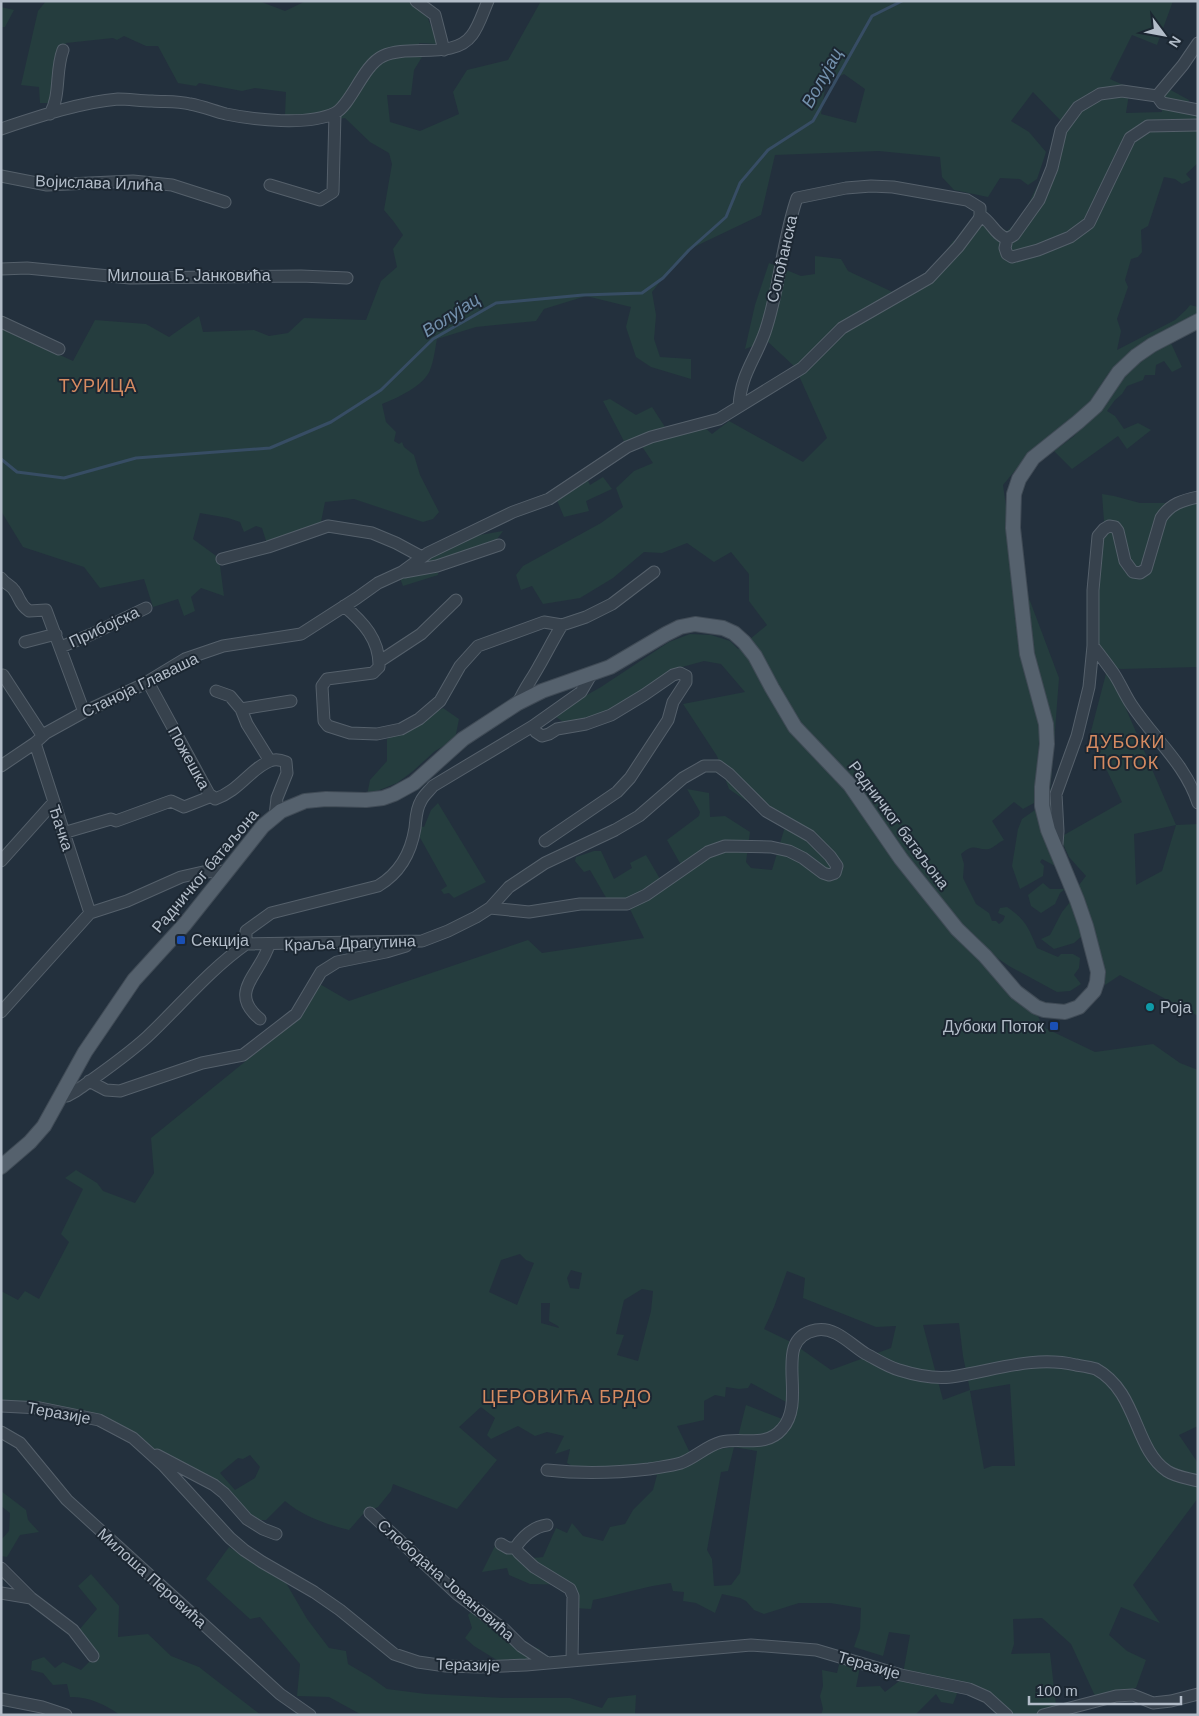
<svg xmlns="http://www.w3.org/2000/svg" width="1199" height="1716" viewBox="0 0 1199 1716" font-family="Arial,sans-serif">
  <rect width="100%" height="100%" fill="#23303d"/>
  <path fill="#253d3e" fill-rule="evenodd" d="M46,1H259L285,11L306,1H421L438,44L419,43L422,57L414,70L411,95H387L390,122L420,131L459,114L453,92L467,70L508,60L541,1H1173L1157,45L1132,35L1110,79L1130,88L1126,113L1162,112L1161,99L1167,88L1189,100L1188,104L1198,107V163L1186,174L1191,180L1182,184L1175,179L1164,177L1148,226L1141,230L1142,252L1138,257L1131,259L1125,280L1128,287L1117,319L1121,331L1117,350L1175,320L1186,310L1190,305L1198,307V313L1130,351L1108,374L1091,400L1069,422L1032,450L1003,485L1034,704L1040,729L1034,803L1023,809L1014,802L992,821L1004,840C999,842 993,848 989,849C976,851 975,842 961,854L964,864L963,878L976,904L989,913L992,921H996L999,924L1003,921L1005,916L998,913L1000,908L1007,907C1026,920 1028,927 1037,948L1058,957L1061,954H1073L1080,958L1079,968L1074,975L1081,984L1070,991L1057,992L1009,966L978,945L1037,1014L1043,1027L1095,1052L1153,1044L1180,1063L1198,1070V1426L1179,1435L1198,1463V1498L1133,1585L1160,1623L1121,1607L1109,1635L1127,1651L1146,1660L1136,1688L1095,1696L1071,1644L1042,1618L1013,1619L1014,1644L1011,1654L1050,1653L1057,1714L1011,1715L990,1696L958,1691L953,1704L941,1702L936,1694L915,1715H821L823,1709L820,1696L823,1686L822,1670L837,1673L840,1661L860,1667L856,1687L880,1686L885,1692L902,1679L910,1635L889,1632L883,1656L854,1647L860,1629L861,1608L830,1603H799L764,1614L754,1610L746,1601L740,1598L722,1594L715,1613L696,1603L683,1601L684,1592L673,1591L671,1583C645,1586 619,1595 593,1600L591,1609L574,1608V1585L530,1584L509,1575L507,1568L482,1572L495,1546C510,1553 526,1560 543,1557L556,1528L567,1533L572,1523L583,1536L603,1541L610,1527L625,1524L633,1510L653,1490L657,1475H587L567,1463L570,1449L555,1454L564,1436L547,1432L535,1436L518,1426L491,1439L487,1435L495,1418L481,1407L459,1427L497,1460L457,1509L393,1484L391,1491L378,1507L363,1514L349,1530C326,1524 304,1517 285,1501L266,1520H255L213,1479L147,1447L93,1417L8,1400L1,1402V1291L18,1300L25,1291L39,1299L69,1242L61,1234L83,1189L65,1178L76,1170L97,1183L103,1191L135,1203L154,1173L151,1138L284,1030L318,983L349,1001L528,940L542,953L644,938L626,901H608L590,870L584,872L575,861L576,857L594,851H601L614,879L632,868L630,863L646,855L660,879L681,865L667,840L699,816L700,812L687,789L709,793L710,817L725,816L750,832L746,862L751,868L772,870L787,820L745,800L729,789L717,756L683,704L745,692L721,664L704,661L682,667L611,713L566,724L556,717L569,705L601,687L669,642L690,634L711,635L730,641L738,649L767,625L749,601V574L731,552L714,562L687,543L662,553L644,552L613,578L580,598L543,604L532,586L521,590L516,575L523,566L601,523L623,507L616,488L634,471L653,463L637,439L626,445L603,401L610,399L636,415L652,407L665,427L695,419L712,434L729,421L803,462L827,438L795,367L767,341L745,349L755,305L769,263L801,276L815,274V256L841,259L848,271L903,297L932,271L953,241L961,239L980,223L996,225L1007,231L1022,217L1047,166L1062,122L1033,92L1011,121L1029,132L1046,152L1037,179L1028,185L1020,179L1000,178L988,197L954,190L942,177L940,157L879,151L775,155L761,215L694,247L673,265L652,292L656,315L654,339L660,357L691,359V379L651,367L636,357L626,327L631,307L586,296L544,309L536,321L476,327L437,339C435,349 434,360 430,370C424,386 397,398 382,404L386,422L396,432L394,441L399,444L402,442L404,447L414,455L420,475L439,512L433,519L423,522L354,499L325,502L320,527L268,547L262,528L256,526L244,532L240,522L228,518L200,513L193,539L219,558L224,596L201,588L191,597L195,611L184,616L178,599L153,607L144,579L100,588L84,567L23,547L1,511V328L73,361L95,320L146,324L169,337L199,316L203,332L254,330L269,336L288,333L304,318L366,320L381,281L397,267L393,249L403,235L394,222L384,210L392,164L389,153L370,142L345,118L325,121L285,116L286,92L255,88L242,91L199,83L196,86L178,83L158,46H146L124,36L117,40L113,38L66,43L53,76L52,103H40L39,87L21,85L38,11ZM844,74L865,89L856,123L821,114L826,83ZM520,1254L526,1260L534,1263L517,1305L489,1292L501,1260ZM571,1270L582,1273L579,1289L570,1288L567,1278ZM787,1271L805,1278L803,1298L876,1327L896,1326L891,1348L831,1370L791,1342L764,1329L774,1307ZM642,1289L653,1291L651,1311L638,1361L617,1355L624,1335L616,1334L624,1300ZM541,1303H550L549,1321L558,1326L559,1328L541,1323ZM959,1323L963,1356L970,1390L943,1400L923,1325ZM751,1383L788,1403L785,1420L746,1405L738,1437L734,1447L690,1453L677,1426L704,1420V1401L715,1395L725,1397L726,1387L739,1389L748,1388ZM1010,1384L1015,1466H992L984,1469L970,1391ZM734,1447L757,1451L740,1573L731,1585L714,1586L712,1559L707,1550L721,1472L728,1471ZM250,1455L260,1467L255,1478L235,1490L220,1473L238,1458L243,1459Z
    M1,7L14,10L5,27H1Z
    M1170,341L1182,367L1172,372L1164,361L1156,365L1155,375H1145L1143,380L1127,386L1122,394L1115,400L1107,411L1115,416L1124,429L1138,423L1151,430L1127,449L1118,436L1072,469L1054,451L1073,437L1092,416L1126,370Z
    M586,477L590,485L603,477L612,489L586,501L589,511L564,517L556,498Z
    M1102,494L1114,496L1140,503H1198V667L1121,669L1108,667L1176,825L1198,824V1016L1120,975L1105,985L1079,885L1086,876L1069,857L1049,813L1053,732L1041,677L1028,633L1027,593L1059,678L1050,796L1064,835L1122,802L1090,735L1108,666L1089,637L1100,537L1104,521ZM1176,825L1162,871L1136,885L1134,834Z
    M503,531L494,543L437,563L438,575L403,586L400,578L427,559L468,537Z
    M443,708L459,719L455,739L435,751L413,771L397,783L367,795L370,780L387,761V739Z
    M438,803L486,882L454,898L449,893L444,894L441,890L447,886L418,834V826L424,827L431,810Z
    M1035,810L1057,867L1042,859L1040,862L1044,866L1043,876L1020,889L1012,866L1018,829L1022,819Z
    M1043,883L1050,889H1065L1060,893L1055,904L1041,913L1031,906L1028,895Z
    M1070,902L1083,935L1074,943L1054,949L1041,939L1050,935L1062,912Z
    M1,1491L26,1510L28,1520L39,1532L20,1535L7,1557L1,1556V1540L9,1531L10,1513L1,1506Z
    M229,1547L286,1583L307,1619L329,1648L346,1651L348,1664L370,1677L387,1689L426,1694L504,1698H570L602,1708L608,1698L636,1695L635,1715H362L329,1697L297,1696L300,1664L260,1617L250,1619L206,1579Z
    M91,1574L119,1606L118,1637L148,1634L171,1656L199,1667L261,1715H120C104,1704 90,1697 70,1697L67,1684L53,1685L43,1673L31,1670L32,1661L44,1657L55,1668L63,1662L81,1670L90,1661L92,1647L79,1630L97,1609L78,1586Z
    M472,1611L493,1625L502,1637L512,1642L528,1645L540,1649L539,1662H500L474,1646L465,1638L472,1628L468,1615Z"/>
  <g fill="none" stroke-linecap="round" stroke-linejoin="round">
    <path stroke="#374d64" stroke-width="3" d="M1,459L17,472L64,478L136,458L270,448L331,422L381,390L433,339L496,303L583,295L642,293L663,278L689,250L726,217L740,183L768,150L813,121L872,16L902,1"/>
    <g stroke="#55606b" stroke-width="13">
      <path id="minor" d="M416,1L435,15L444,50
        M1157,96L1183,65L1198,43
        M1157,96L1162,103L1198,110
        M50,114C61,95 55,71 63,50
        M1,129C37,117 81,102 118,99C129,99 141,101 152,101C165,102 178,101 190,104C202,106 214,111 226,114C255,120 308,126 335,113C351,105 363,65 383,56C409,44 454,60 472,35C479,26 483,12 488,1
        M1,176L47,185L133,181L172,185L225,202
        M270,185L320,200L333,192L335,113
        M1007,239L1005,248L1007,254L1012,257L1038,250L1070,237L1089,223L1130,138L1148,126L1198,125
        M1,269L27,268L130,278L301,276L347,278
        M1,322L59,349
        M739,406C741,374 755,360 765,332C780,288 782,241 797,198L846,188L871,186L893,187L967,200L980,208V215
        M222,559L268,547L328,526L372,533L396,543L422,557
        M404,572L437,566L499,545
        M1,578C5,584 11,585 14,590C21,599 18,603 29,611L46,610L84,712
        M344,606C363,622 380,640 379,667L373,673L327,679L322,686L324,721L328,726L350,733L377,734L401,729L419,719L440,701L460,666L478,646L544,622L562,625L586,617L612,604L654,572
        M25,642L56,634
        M1093,646C1100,655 1107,664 1114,674C1120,683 1125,695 1131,704C1153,738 1185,763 1198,803
        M61,647L92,634L146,608
        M380,661L421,634L456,600
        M3,675L42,735
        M148,682L209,794L215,799C239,791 251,768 270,761C275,759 281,760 286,762L287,773L277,798L275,816
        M216,691L230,696L241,709L247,724L270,761
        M518,703C524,689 532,679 539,666C547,652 554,638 562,625
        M241,709L291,701
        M533,726L536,732L542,736L549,734L557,729L586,724L611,715L644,695L673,675L680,673L686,676V682L673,702L668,720L630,778L617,792L545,841
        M35,743L90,913
        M1,766L35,743L46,733L84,712L142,685L185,659L223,646L301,634L357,598L378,583L402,572L428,553L513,512L549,499L627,447L651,437L719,419L802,368L842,328L929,278L958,247L979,219L980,215C992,222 994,234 1007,239L1014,235L1039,200L1052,168L1061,130L1078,107L1100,94L1122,91L1157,96
        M63,833L111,819L116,821L171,801L184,807L212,796
        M1055,847L1057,844L1058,831L1056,794L1077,736L1089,687L1093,646V590L1098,536L1104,529L1109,526L1115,527L1118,531L1125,561L1133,572L1140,573L1146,569L1161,518C1170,504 1183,500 1198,497
        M1,861L53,803
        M246,944V931L271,913L378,886C400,873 411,853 415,828C416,819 416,809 421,801C423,796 429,791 433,786L533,726L581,692L591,675
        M1,1012L90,913L127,901L181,877L203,872L228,871
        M260,1019C227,992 260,975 269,945
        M89,1081L106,1090L120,1091L202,1063L243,1055L296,1014L321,972L337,962L386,952L406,946
        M61,1096H67L76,1091C100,1074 125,1057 147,1037C180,1006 208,971 246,944L422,941L448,931L476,917L490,908L509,887L545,863L615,830L639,816L683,778L704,766H718L729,774L766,811L810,836L830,856L837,866L835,873L829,875L823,873L803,858L789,851L771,847L725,846L708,852L646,895L627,904H580L529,912L490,908
        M1,1406L40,1408L99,1420L133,1438L164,1466L230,1538L244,1550L262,1562L314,1592L340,1610L394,1654L418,1662L446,1666L480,1667L526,1665L751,1645L816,1650L901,1675L969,1689L987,1697L1007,1715
        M1,1432L20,1443L67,1500L280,1694L310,1715
        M157,1455L214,1485L224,1493L247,1519L263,1529L276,1534
        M547,1470C582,1474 615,1473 649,1469C660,1467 671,1466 681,1463C695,1458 706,1446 721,1442C742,1437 766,1448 782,1429C809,1399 770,1339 816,1330C835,1326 851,1345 866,1354C876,1359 888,1367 899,1370C915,1375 934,1379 951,1377C993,1371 1033,1355 1076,1365C1082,1366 1090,1367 1096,1369C1138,1392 1134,1449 1167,1471C1176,1477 1187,1478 1198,1481
        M370,1513L457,1594L505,1630L521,1646L547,1663
        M547,1525C533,1527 523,1536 515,1548L519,1553L534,1567L570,1589L573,1596L572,1661
        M501,1544L508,1548H515
        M1,1568L31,1598L73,1630L93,1656
        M1,1593L31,1598
        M1,1699L42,1707L66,1715
        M1043,1715L1116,1696L1133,1695L1153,1703L1171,1701L1198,1694"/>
    </g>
    <g stroke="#404b56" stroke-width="16">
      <path id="major" d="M1,1167L30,1142L44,1126L85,1052L134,980L185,924L263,826L281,811L305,801L326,799L366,800L383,798L394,794L414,783L463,739L518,703L542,691L610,667L666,634L680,627L695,624L723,628L734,633L744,642L755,656L772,688L795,727L850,785L901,859L957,929L985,956L1016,992L1036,1007L1044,1010L1065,1012L1079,1007L1094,991L1097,982L1098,972L1086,926L1077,900L1048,830L1042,806V787L1047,744L1046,724L1027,654L1013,528L1014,494L1019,479L1033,458L1078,422L1096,406L1119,372L1136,356L1152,345L1198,321"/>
    </g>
    <use href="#minor" stroke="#37424d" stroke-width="11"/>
    <use href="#major" stroke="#55616d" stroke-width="14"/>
  </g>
  <g fill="#1a4fb4" stroke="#1c2732" stroke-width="2">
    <rect x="176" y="935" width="10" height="10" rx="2.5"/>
    <rect x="1049" y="1021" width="10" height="10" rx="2.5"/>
  </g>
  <circle fill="#0f9aa8" stroke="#1c2732" stroke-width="2" cx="1150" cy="1007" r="5"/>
  <g text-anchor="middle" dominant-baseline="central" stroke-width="4" stroke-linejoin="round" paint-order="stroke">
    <g font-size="16" fill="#b3bdc9" stroke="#1c2732">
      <text transform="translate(99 183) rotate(2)">Војислава Илића</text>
      <text transform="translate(782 259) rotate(-77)">Сопоћанска</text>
      <text x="189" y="275">Милоша Б. Јанковића</text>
      <text transform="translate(104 627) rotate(-25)">Прибојска</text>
      <text transform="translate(140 685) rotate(-26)">Станоја Главаша</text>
      <text transform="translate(189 758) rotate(61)">Пожешка</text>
      <text transform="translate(899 825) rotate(53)">Радничког батаљона</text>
      <text transform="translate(61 828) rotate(72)">Ђачка</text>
      <text transform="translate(205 871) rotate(-50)">Радничког батаљона</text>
      <text transform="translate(350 943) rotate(-2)">Краља Драгутина</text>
      <text transform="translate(59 1413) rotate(10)">Теразије</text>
      <text transform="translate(152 1578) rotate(42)">Милоша Перовића</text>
      <text transform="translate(446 1580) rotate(41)">Слободана Јовановића</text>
      <text transform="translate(468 1665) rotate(2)">Теразије</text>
      <text transform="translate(869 1665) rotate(16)">Теразије</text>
    </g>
    <g font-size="16" fill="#b3bdc9" stroke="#1c2732" text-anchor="start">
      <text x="191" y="940">Секција</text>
      <text x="1160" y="1007">Роја</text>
      <text x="1044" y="1026" text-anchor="end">Дубоки Поток</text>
    </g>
    <g font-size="18" font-style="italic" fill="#7390ac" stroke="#1c2732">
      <text transform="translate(822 78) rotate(-61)">Волујац</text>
      <text transform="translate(451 315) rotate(-33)">Волујац</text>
    </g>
    <g font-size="18" letter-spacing="1" fill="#d68b61" stroke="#1c2732">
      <text x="98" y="386">ТУРИЦА</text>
      <text x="1126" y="742">ДУБОКИ<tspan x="1126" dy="21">ПОТОК</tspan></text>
      <text x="567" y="1397">ЦЕРОВИЋА БРДО</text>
    </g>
  </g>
  <rect width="1199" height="1716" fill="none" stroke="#b3bdc9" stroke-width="5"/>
  <g transform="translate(1164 35) rotate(122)" stroke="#1c2732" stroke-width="4" paint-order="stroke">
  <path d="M0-4L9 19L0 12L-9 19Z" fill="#b3bdc9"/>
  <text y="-8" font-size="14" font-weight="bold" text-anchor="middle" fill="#b3bdc9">N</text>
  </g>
  <path d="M1029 1696v8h152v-8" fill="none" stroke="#b3bdc9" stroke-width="2.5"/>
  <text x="1036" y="1696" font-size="15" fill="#b3bdc9" stroke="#1c2732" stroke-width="4" paint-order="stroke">100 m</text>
</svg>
